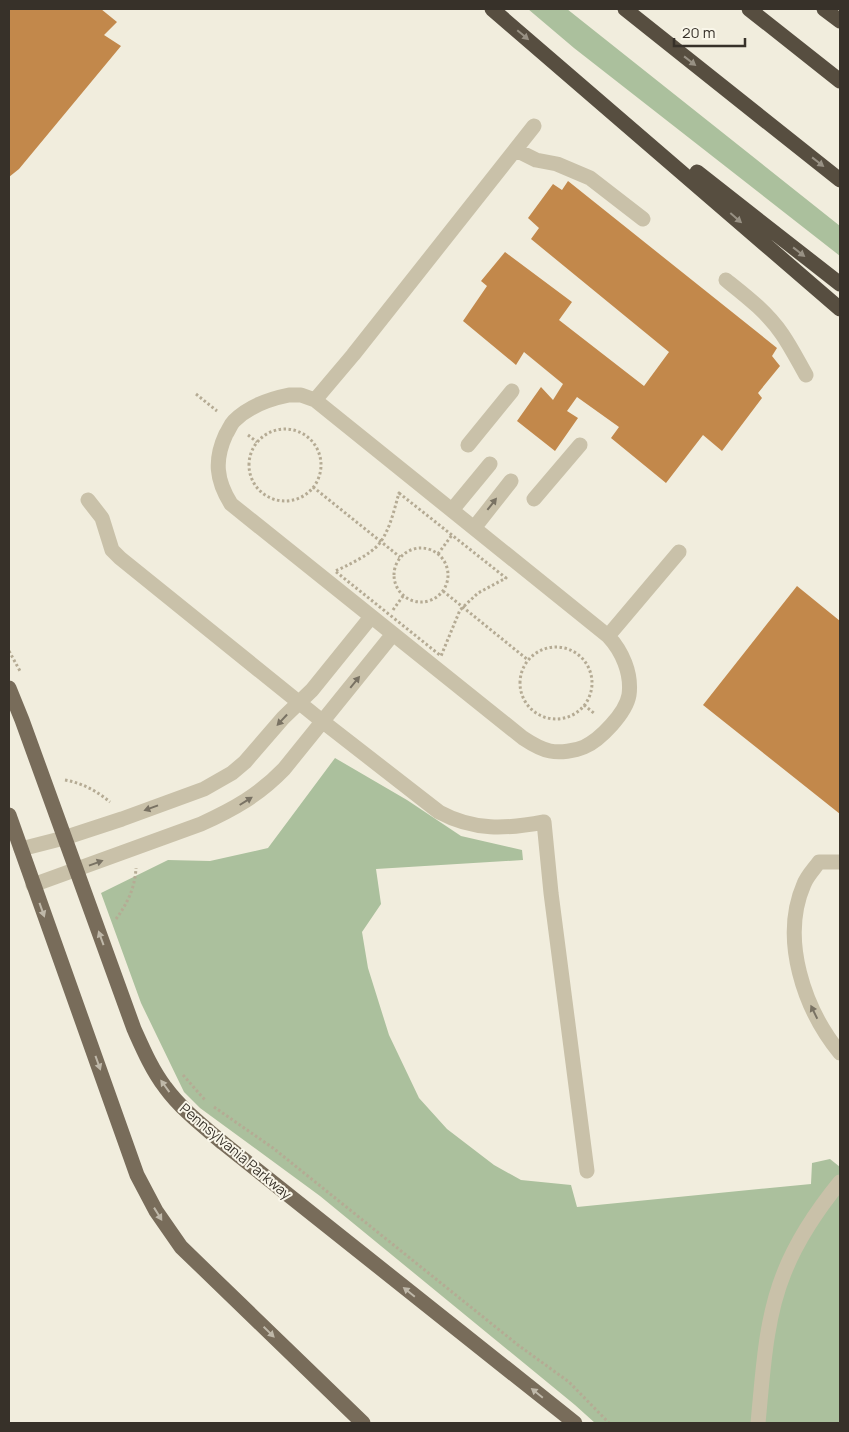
<svg xmlns="http://www.w3.org/2000/svg" width="849" height="1432" viewBox="0 0 849 1432" font-family="Manrope,sans-serif">
  <rect width="100%" height="100%" fill="#f1eddd"/>
  <path fill="#abc09d" d="M528,9H567L840,226V256L574,48Z
    M335,758L407,800L461,836L522,850L523,860L376,869L381,904L362,932L368,968L389,1035L419,1098L447,1129L494,1165L521,1180L571,1185L577,1207L811,1184L812,1163L830,1159L840,1167V1423H595L575,1405L320,1196L200,1108L184,1092L141,1003L101,893L168,860L210,861L268,848Z"/>
  <path fill="#c2884b" d="M9,9H101L117,22L104,35L121,46L19,169L9,177Z
    M568,181L777,348L772,356L780,366L758,393L762,398L722,451L703,435L666,483L611,438L619,427L577,397L567,411L578,418L555,451L517,421L541,387L553,400L563,384L524,352L516,365L463,321L487,286L481,281L505,252L572,302L559,320L644,386L669,352L531,239L539,228L528,218L553,184L562,190Z
    M797,586L840,621V814L703,705Z"/>
  <g fill="none" stroke-linecap="round" stroke-linejoin="round">
    <path stroke="#b5ab94" stroke-width="3" stroke-dasharray="2.5 2.5" stroke-linecap="butt" d="M196,394L217,411
      M249 465a36 36 0 1 1 72 0a36 36 0 1 1-72 0Z
      M248,435L257,442
      M313,487L400,557
      M399,493L506,578L478,593L460,610L441,656L335,571C347,566 371,554 379,544C390,530 394,510 399,493Z
      M394 575a27 27 0 1 1 54 0a27 27 0 1 1-54 0Z
      M438,554L452,535
      M443,591L528,660
      M393,610L403,596
      M520 683a36 36 0 1 1 72 0a36 36 0 1 1-72 0Z
      M9,651L20,671
      M584,705L595,714
      M65,780C82,783 97,791 110,802
      M116,919C127,904 135,888 136,868
      M183,1075L205,1100
      M214,1107L273,1148L518,1345L569,1382L609,1423"/>
    <path stroke="#c9c1a9" stroke-width="15" d="M516,150L536,160L557,164L590,178L643,219
      M726,280C746,296 767,312 782,334C791,347 798,361 806,375
      M289,395H301L315,400L608,636C622,651 632,673 629,695C626,713 600,740 584,747C575,751 560,753 550,751C540,749 532,744 523,738L231,504C216,480 214,460 226,434C229,430 230,425 234,421C249,406 269,399 289,395Z
      M315,400L353,355L534,126
      M468,445L512,391
      M534,499L580,445
      M88,500L102,518L112,550L120,558L322,721L439,812C474,831 506,829 544,822L551,893L587,1171
      M452,510L490,464
      M474,528L511,481
      M608,636L679,552
      M21,849L64,838L122,819L204,789L232,773L245,762L283,718L312,690L371,617
      M840,862H819C814,869 807,876 804,884C780,939 804,1009 840,1053
      M33,885L201,824C234,809 259,795 284,769L393,634
      M758,1423C763,1373 765,1320 784,1273C797,1240 818,1209 840,1182"/>
    <path stroke="#786c5a" stroke-width="15" d="M9,688L22,720L134,1029C143,1049 152,1070 165,1087C181,1109 203,1126 223,1143L575,1423
      M9,815L137,1175L156,1211L181,1247L363,1423"/>
    <path stroke="#574e40" stroke-width="15" d="M492,9L840,309
      M625,9L840,180
      M749,9L840,81
      M824,9L840,21
      M697,172L840,284"/>
  </g>
  <defs><path id="oneway-solid" d="M-6-.8H1V-3.2L6.5 0L1 3.2V.8H-6Z" transform="scale(1.25)"/></defs>
  <g fill="#989184">
    <use href="#oneway-solid" transform="translate(523 35) rotate(40)"/>
    <use href="#oneway-solid" transform="translate(690 61) rotate(38)"/>
    <use href="#oneway-solid" transform="translate(818 162) rotate(38)"/>
    <use href="#oneway-solid" transform="translate(736 218) rotate(41)"/>
    <use href="#oneway-solid" transform="translate(799 252) rotate(38)"/>
  </g>
  <g fill="#797263">
    <use href="#oneway-solid" transform="translate(492 504) rotate(-52)"/>
    <use href="#oneway-solid" transform="translate(355 682) rotate(-51)"/>
    <use href="#oneway-solid" transform="translate(282 720) rotate(133)"/>
    <use href="#oneway-solid" transform="translate(246 801) rotate(-32)"/>
    <use href="#oneway-solid" transform="translate(151 808) rotate(160)"/>
    <use href="#oneway-solid" transform="translate(96 863) rotate(-20)"/>
    <use href="#oneway-solid" transform="translate(814 1012) rotate(-116)"/>
  </g>
  <g fill="#bfb8a9">
    <use href="#oneway-solid" transform="translate(42 910) rotate(70)"/>
    <use href="#oneway-solid" transform="translate(101 938) rotate(-110)"/>
    <use href="#oneway-solid" transform="translate(98 1063) rotate(70)"/>
    <use href="#oneway-solid" transform="translate(165 1086) rotate(-126)"/>
    <use href="#oneway-solid" transform="translate(158 1214) rotate(58)"/>
    <use href="#oneway-solid" transform="translate(409 1292) rotate(-141)"/>
    <use href="#oneway-solid" transform="translate(269 1332) rotate(44)"/>
    <use href="#oneway-solid" transform="translate(537 1393) rotate(-141)"/>
  </g>
  <g text-anchor="middle" dominant-baseline="central" stroke-width="4" stroke-linejoin="round" paint-order="stroke">
    <g font-size="14" fill="#373129" stroke="#f9f6e9">
      <text transform="translate(236 1151) rotate(40)">Pennsylvania Parkway</text>
    </g>
  </g>
  <rect width="849" height="1432" fill="none" stroke="#373129" stroke-width="20"/>
  <path d="M674 38v8h71v-8" fill="none" stroke="#373129" stroke-width="2.5"/>
  <text x="682" y="38" font-size="15" fill="#373129" stroke="#f9f6e9" stroke-width="4" paint-order="stroke">20 m</text>
</svg>
